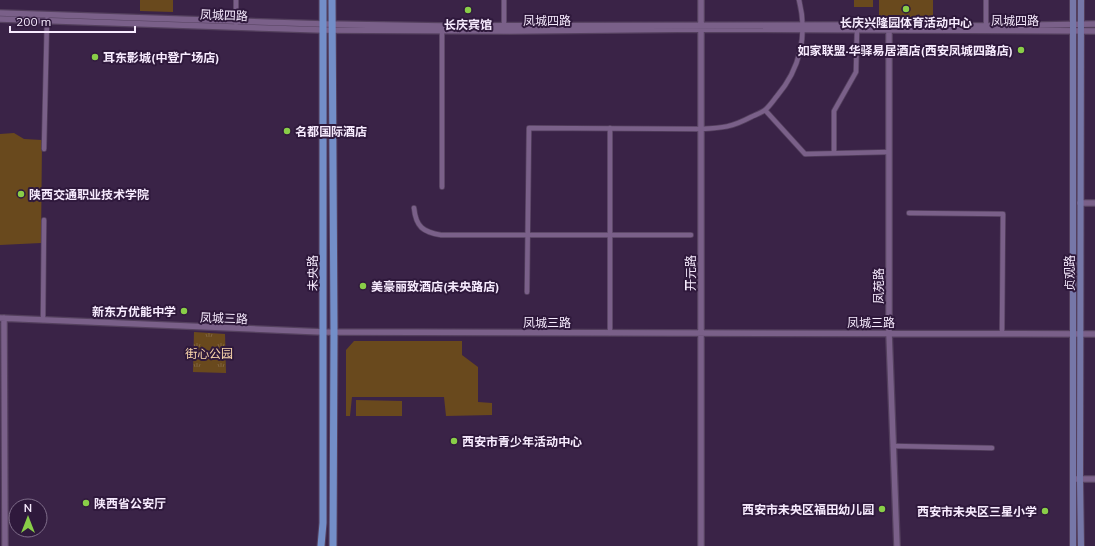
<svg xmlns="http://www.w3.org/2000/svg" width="1095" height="546" viewBox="0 0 1095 546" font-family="Mulish,'Noto Sans SC',sans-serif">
  <defs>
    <pattern id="park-tufts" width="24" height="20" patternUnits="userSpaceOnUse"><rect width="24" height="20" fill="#69491d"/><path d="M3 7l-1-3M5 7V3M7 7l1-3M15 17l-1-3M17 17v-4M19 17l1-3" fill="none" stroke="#7f633f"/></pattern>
  </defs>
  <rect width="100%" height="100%" fill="#3a2347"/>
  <path fill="#69491d" d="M140,0H173V12L140,11Z
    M854,0H873V7H854Z
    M879,0H933V18H879Z
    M14,133L24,139L42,140L41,243L0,245V134Z
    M354,341H462V355L478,367V402L492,403V415L446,416L444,397H352L350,416H346V350Z
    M356,400L402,401V416H356Z"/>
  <path fill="url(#park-tufts)" d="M194,332L225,334L226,373L193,372Z"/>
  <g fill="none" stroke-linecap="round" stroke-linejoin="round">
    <g stroke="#54405e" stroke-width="6">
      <path id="minor" d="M504,0V29
        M986,0V26
        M236,23V0
        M442,28V187
        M765,110L805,154L889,152
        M610,128V333
        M44,149L47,19
        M834,153V111L856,72L857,30
        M414,208C416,227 423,232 441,235H691
        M909,213L1003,214L1002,333
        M527,292L529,128L701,129C723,128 732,127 751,117C755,115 761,113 765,110C769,107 773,101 777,96C800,69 808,35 799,0
        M43,320L44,220
        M893,446L992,448"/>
    </g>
    <g stroke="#54405e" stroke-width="8">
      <path id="tertiary" d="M0,13L323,24L442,26L889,25L986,26L1095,24
        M0,19L323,30L510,31L702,29L1095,31
        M889,27V333L897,546
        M1080,203H1095
        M0,318L323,332L1095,334
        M4,318L5,546
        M1076,479H1095
        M701,546V0"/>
    </g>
    <g stroke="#54405e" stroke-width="8">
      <path id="secondary" d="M1073,546V0
        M1081,546L1080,479L1081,0"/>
    </g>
    <g stroke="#54405e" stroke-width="9">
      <path id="primary" d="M332,0L334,332L333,546
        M321,546L323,523V0"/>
    </g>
    <use href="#minor" stroke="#7a6089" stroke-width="4.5"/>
    <use href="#tertiary" stroke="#7a6089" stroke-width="5.5"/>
    <use href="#secondary" stroke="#7677a8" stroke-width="6"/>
    <use href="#primary" stroke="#738ec8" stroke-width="7"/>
  </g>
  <g fill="#89ce48" stroke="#2f193c" stroke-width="1.5">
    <circle cx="906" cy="9" r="4"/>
    <circle cx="468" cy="10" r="4"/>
    <circle cx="1021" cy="50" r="4"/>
    <circle cx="95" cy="57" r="4"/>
    <circle cx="287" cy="131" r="4"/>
    <circle cx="21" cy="194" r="4"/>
    <circle cx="363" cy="286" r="4"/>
    <circle cx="184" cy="311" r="4"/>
    <circle cx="454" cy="441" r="4"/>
    <circle cx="86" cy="503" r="4"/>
    <circle cx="882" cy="509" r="4"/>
    <circle cx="1045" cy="511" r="4"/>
  </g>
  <g text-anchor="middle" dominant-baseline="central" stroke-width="4" stroke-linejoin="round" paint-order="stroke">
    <g font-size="12" fill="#f7ebfe" stroke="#2f193c">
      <text transform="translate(224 15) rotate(2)">凤城四路</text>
      <text x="547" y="20">凤城四路</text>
      <text x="1015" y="20">凤城四路</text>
      <text transform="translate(312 273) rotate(-90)">未央路</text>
      <text transform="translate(690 273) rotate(-90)">开元路</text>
      <text transform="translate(1069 273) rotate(-90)">贞观路</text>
      <text transform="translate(878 286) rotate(-90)">凤苑路</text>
      <text transform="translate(224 318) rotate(2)">凤城三路</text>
      <text x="547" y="322">凤城三路</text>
      <text x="871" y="322">凤城三路</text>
    </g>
    <g font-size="12" font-weight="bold" fill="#f7ebfe" stroke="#2f193c" text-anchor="start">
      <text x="906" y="22" text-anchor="middle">长庆兴隆园体育活动中心</text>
      <text x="468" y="24" text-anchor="middle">长庆宾馆</text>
      <text x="1013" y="50" text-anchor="end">如家联盟·华驿易居酒店(西安凤城四路店)</text>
      <text x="103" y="57">耳东影城(中登广场店)</text>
      <text x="295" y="131">名都国际酒店</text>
      <text x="29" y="194">陕西交通职业技术学院</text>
      <text x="371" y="286">美豪丽致酒店(未央路店)</text>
      <text x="176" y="311" text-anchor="end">新东方优能中学</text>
      <text x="462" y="441">西安市青少年活动中心</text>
      <text x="94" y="503">陕西省公安厅</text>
      <text x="874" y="509" text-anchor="end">西安市未央区福田幼儿园</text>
      <text x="1037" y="511" text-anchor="end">西安市未央区三星小学</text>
    </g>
    <g font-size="12" fill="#fcd8ad" stroke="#2f193c">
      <text x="209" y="353">街心公园</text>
    </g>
  </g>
  <g transform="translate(28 518)"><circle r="19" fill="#2f193c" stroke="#7f6d8a"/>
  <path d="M0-3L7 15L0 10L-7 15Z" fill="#89ce48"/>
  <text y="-6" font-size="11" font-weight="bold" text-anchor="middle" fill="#f7ebfe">N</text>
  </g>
  <path d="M10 26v6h125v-6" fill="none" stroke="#f7ebfe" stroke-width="2"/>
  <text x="16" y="26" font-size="12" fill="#f7ebfe" stroke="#2f193c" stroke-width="3" paint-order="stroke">200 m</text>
</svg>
